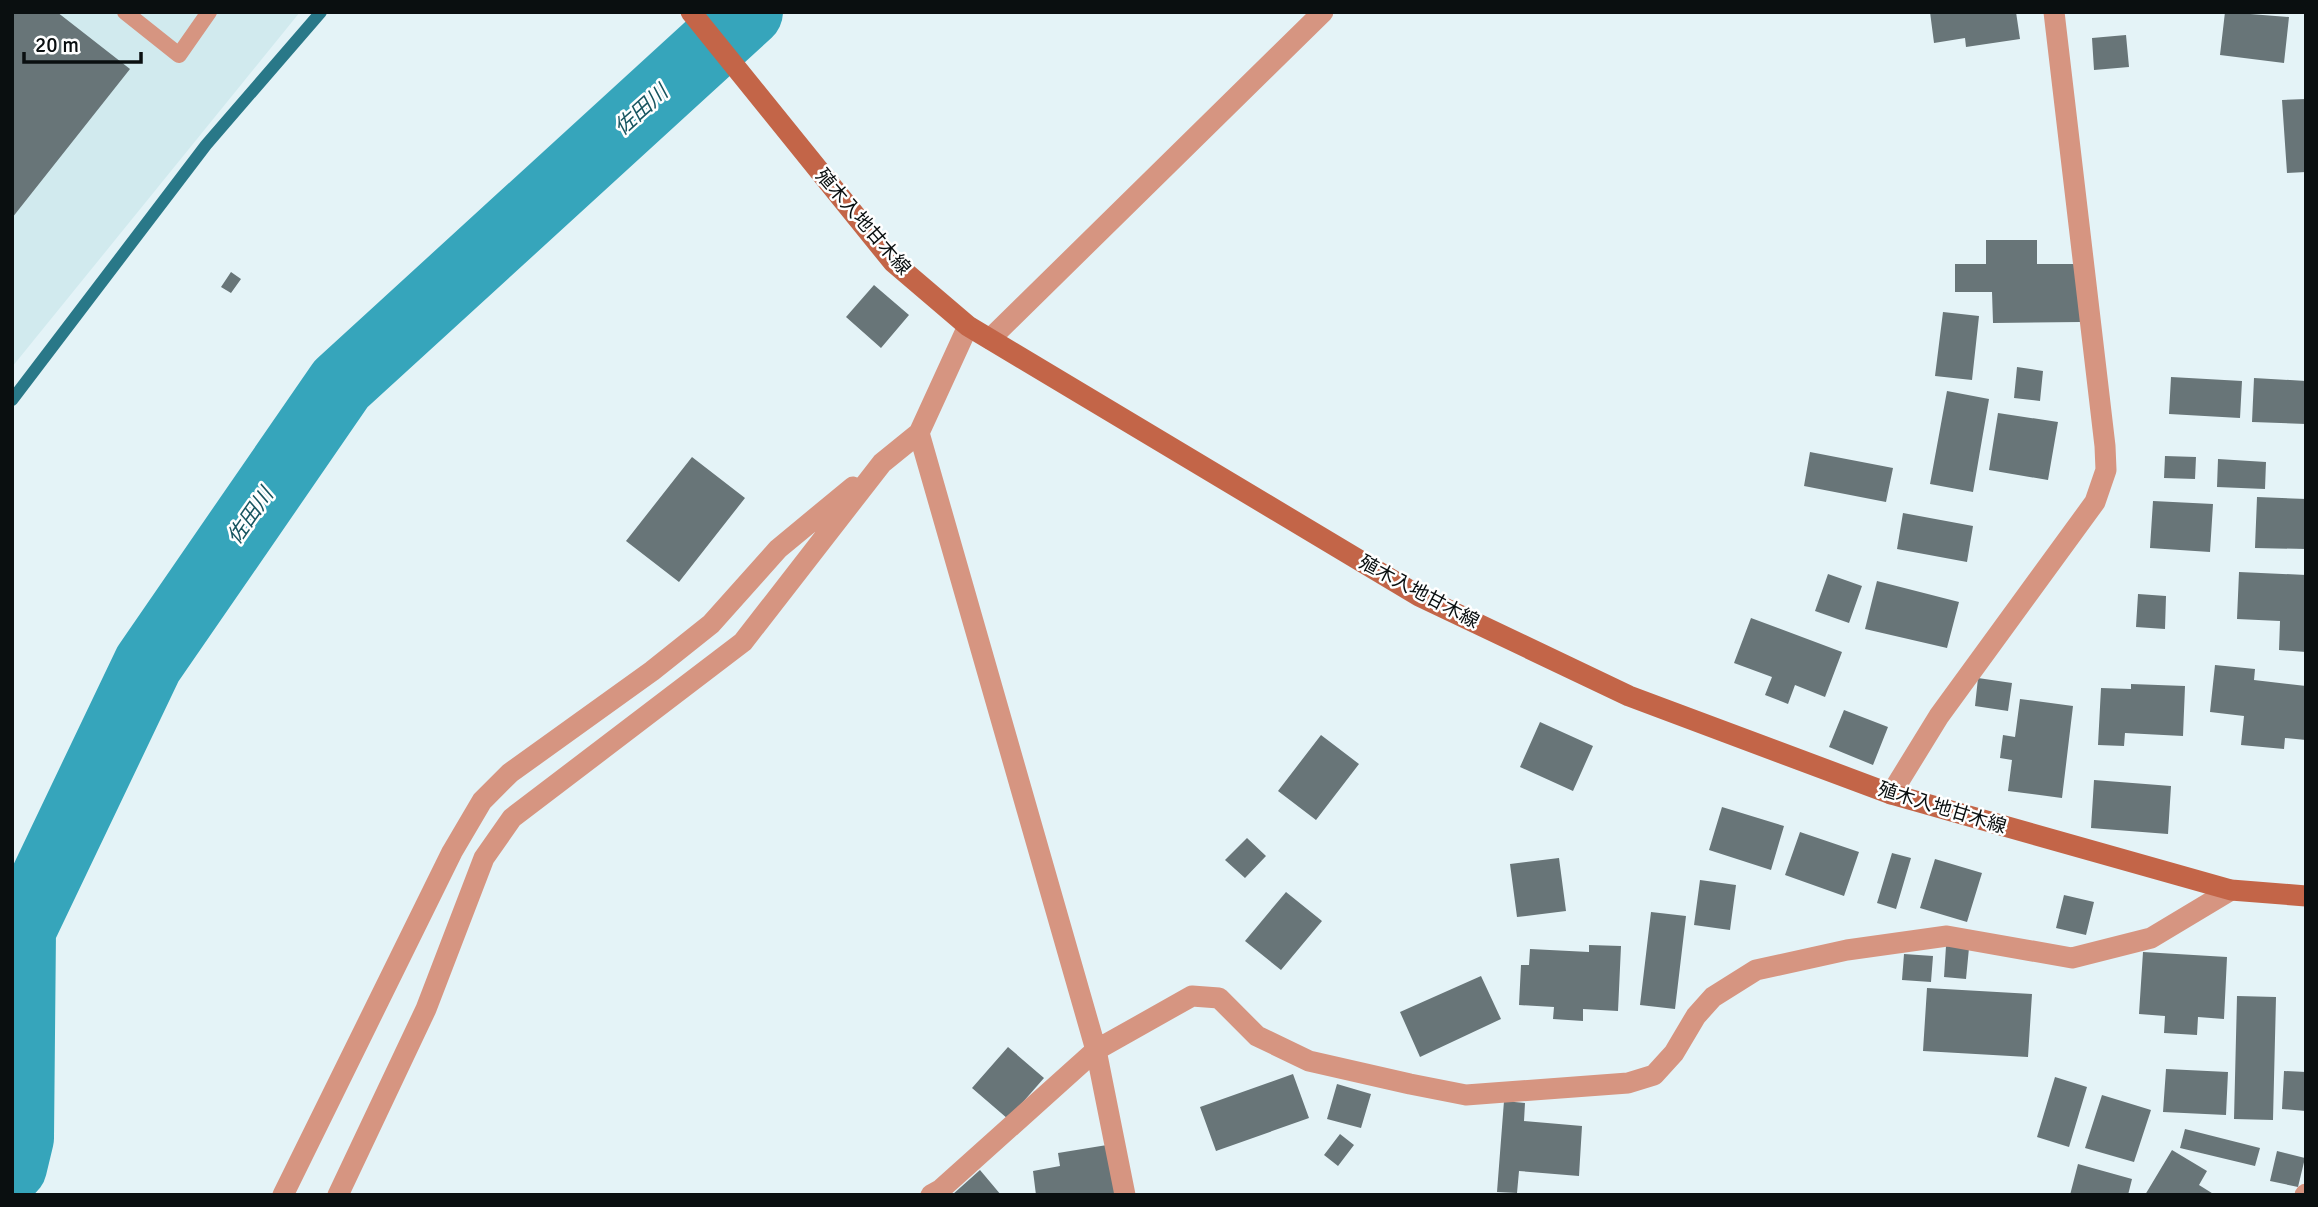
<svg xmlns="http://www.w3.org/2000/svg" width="2318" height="1207" viewBox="0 0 2318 1207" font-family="Signika,'Noto Sans JP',sans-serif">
  <rect width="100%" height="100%" fill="#e4f3f7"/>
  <path fill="#d1eaee" d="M12,12H300L12,367Z"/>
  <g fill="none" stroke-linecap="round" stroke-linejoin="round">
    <path stroke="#297888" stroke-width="12" d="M12,400L206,145L321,12
      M12,930H21"/>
    <path stroke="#36a5bb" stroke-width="70" d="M12,1167L19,1138L21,930L148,664L341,384L748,12"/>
  </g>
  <path fill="#687578" d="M12,12H57L130,69L12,218Z
    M1930,12H2016L2020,39L1966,47L1965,38L1934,43Z
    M2225,12L2289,17L2284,63L2220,55Z
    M2126,35L2129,67L2094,70L2092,38Z
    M2306,99V172L2287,173L2282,100Z
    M1986,240H2037V264H2081V322L1993,323L1992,292H1955V264H1986Z
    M231,272L241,279L231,293L221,287Z
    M874,285L909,315L881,348L846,317Z
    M1943,312L1979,316L1972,380L1935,376Z
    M2017,367L2043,371L2040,401L2014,398Z
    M2171,377L2242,381L2240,418L2169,414Z
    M2254,378L2306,381V424L2252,422Z
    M1947,391L1989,399L1973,492L1930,484Z
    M1998,413L2058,422L2048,480L1989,470Z
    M1810,452L1893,468L1886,502L1804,486Z
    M2165,456L2196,457L2195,479L2164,478Z
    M692,457L745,498L679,582L626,541Z
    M2218,459L2266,462L2265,489L2217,487Z
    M2257,497L2306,499V549L2255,548Z
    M2153,501L2213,504L2210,552L2150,548Z
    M1903,513L1973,526L1967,562L1897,549Z
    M2239,572L2306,575V652L2279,650L2280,621L2237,619Z
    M1828,574L1862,586L1849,623L1815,611Z
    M1877,581L1959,602L1947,648L1865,629Z
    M2138,594L2166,596L2165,629L2136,627Z
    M1751,618L1842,652L1825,697L1795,685L1788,704L1765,695L1772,677L1734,663Z
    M2215,665L2255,669L2254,680L2306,686V740L2285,738L2284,749L2241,745L2244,716L2210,712Z
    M1978,678L2012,683L2008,711L1975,706Z
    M2131,684L2185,686L2183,736L2125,733L2124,746L2098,745L2101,688L2131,689Z
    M2020,699L2073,706L2062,798L2008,791L2012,760L2000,758L2003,735L2015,737Z
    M1844,710L1888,727L1873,765L1829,747Z
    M1540,722L1593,746L1573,791L1520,767Z
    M1321,735L1359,764L1316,820L1278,791Z
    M2094,780L2171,786L2168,834L2091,828Z
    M1722,807L1784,826L1771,870L1709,850Z
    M1800,832L1859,852L1844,896L1785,875Z
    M1247,838L1266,856L1245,878L1225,860Z
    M1892,853L1911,858L1896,909L1877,903Z
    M1559,858L1566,911L1517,917L1510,864Z
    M1935,859L1982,873L1967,922L1920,908Z
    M1700,880L1736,885L1730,930L1694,925Z
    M1286,892L1322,921L1281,970L1245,941Z
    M2064,895L2094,902L2086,935L2056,928Z
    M1651,912L1686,916L1675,1009L1640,1005Z
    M1589,945L1621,946L1618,1011L1583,1009V1021L1553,1019L1554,1007L1519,1005L1521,965H1529L1530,949L1589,952Z
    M1946,946L1969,948L1966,979L1944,977Z
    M2143,952L2227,957L2224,1019L2198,1017L2197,1035L2164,1033L2165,1016L2139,1014Z
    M1904,954L1933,956L1931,982L1902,980Z
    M1481,976L1501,1019L1420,1057L1400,1012Z
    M1927,988L2032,994L2028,1057L1923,1051Z
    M2237,996L2276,997L2273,1120L2234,1119Z
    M1008,1047L1044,1078L1008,1119L972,1088Z
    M2166,1069L2228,1072L2226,1115L2163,1112Z
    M2284,1071L2306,1072V1111L2282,1109Z
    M1293,1074L1309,1118L1216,1151L1200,1107Z
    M2055,1077L2087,1087L2069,1147L2037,1137Z
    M1337,1084L1371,1094L1361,1128L1327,1119Z
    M2102,1095L2151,1110L2134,1162L2085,1148Z
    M1504,1101L1525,1103L1524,1121L1582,1126L1579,1176L1519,1171L1517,1193L1497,1192Z
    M2185,1129L2260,1148L2255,1166L2180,1148Z
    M1340,1134L1354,1145L1338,1166L1324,1155Z
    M1107,1145L1115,1195H1036L1033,1171L1060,1166L1058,1153Z
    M2172,1150L2207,1171L2199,1185L2215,1195H2145Z
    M2277,1151L2305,1158L2298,1187L2270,1181Z
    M2078,1164L2132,1179L2128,1195H2070Z
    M980,1170L1001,1195H952Z"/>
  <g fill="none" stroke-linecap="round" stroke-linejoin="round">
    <path stroke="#d69581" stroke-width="16" d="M125,12L179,55L209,12"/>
    <path stroke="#d69581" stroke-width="21" d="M990,339L1323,12
      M919,433L1096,1050L1125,1195
      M1891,794L1939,716L2095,502L2106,470L2105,446L2054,12
      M283,1195L452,852L482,801L510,773L652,671L711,624L778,549L853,487
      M338,1195L426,1009L484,858L512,818L743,642L882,463L919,433L968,326
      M931,1195L940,1190L1096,1050L1192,996L1219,998L1257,1036L1309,1061L1410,1084L1466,1095L1628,1083L1654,1075L1674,1053L1696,1016L1713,997L1756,970L1847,950L1947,936L2072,958L2151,938L2231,890
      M2305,1195L2306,1194"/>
    <path stroke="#c36548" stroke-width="21" d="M691,12L893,262L968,326L1419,596L1629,696L1891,794L2231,890L2306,896"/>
  </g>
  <g text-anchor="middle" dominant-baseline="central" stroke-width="5" stroke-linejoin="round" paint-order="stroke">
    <g font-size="19" fill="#0a0f10" stroke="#fff">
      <text transform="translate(863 222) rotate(49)">殖木入地甘木線</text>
      <text transform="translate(1419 592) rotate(28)">殖木入地甘木線</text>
      <text transform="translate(1942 808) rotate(17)">殖木入地甘木線</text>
    </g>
    <g font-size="21" font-style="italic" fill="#185560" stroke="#fff">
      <text transform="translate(641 110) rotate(-42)">佐田川</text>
      <text transform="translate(250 516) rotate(-55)">佐田川</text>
    </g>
  </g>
  <rect width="2318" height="1207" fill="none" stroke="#0a0f10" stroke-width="28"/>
  <path d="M24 52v10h117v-10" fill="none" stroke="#0a0f10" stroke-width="3.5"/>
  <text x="35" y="52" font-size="21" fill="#0a0f10" stroke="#ffffff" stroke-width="5" paint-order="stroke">20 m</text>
</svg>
